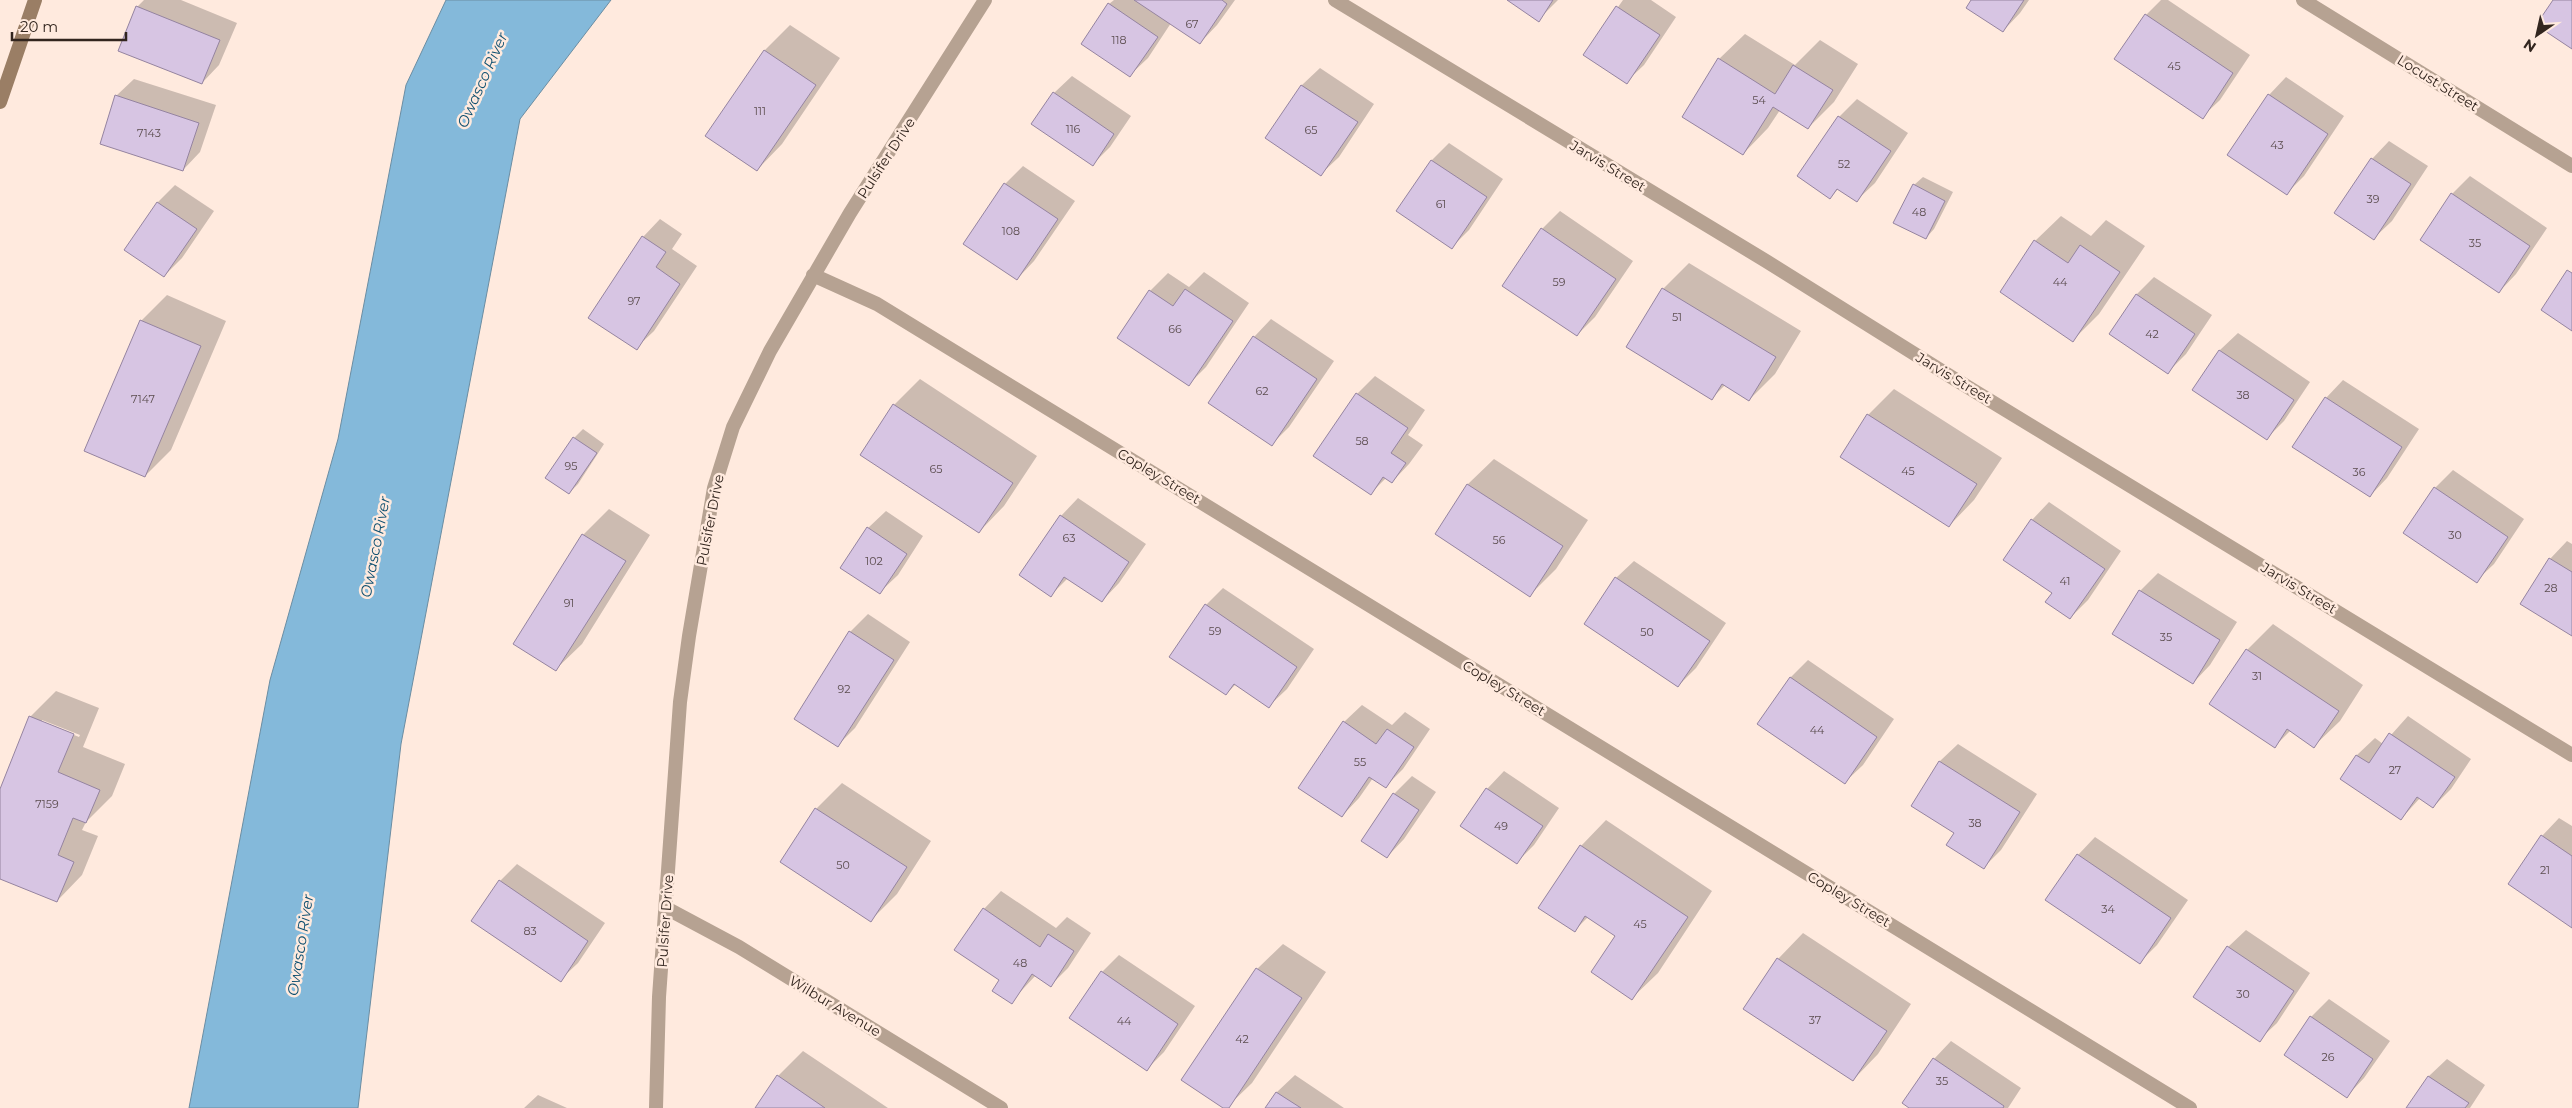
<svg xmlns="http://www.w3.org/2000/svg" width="2572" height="1108" viewBox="0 0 2572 1108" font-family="Montserrat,sans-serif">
  <rect width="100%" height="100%" fill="#ffeade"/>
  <path fill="#84b9da" stroke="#6b8da2" d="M446,0H611L520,119L401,744L358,1108H189L270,680L338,439L406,85Z"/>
  <path fill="#0003" fill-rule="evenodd" d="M144,0H181L237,23L219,65L202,83L137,7Z
    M1114,0H1235L1217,25L1200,43L1171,23L1148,58L1130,75L1109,4Z
    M1509,0H1558L1538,20Z
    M1623,0H1651L1676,17L1644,65L1626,82L1585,54Z
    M1973,0H2029L2020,13L2003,31Z
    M2161,0H2168L2250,55L2220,100L2202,117L2146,15Z
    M790,25L840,58L782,144L757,170L707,136L765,50Z
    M1745,34L1795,65L1820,40L1858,64L1834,102L1808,128L1780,110L1768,128L1743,154L1719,59Z
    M1320,68L1374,104L1339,157L1321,174L1267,138L1302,85Z
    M1072,76L1131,116L1110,147L1093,164L1054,93Z
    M2286,77L2344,116L2304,176L2286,194L2269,95Z
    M134,79L216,105L200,152L183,170L116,96Z
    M1857,99L1908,133L1875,183L1857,200L1839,188L1830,198L1799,176L1839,117Z
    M2389,141L2428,166L2392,221L2374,238L2372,159Z
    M1449,143L1503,179L1469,230L1452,247L1398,211L1432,160Z
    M1023,166L1075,201L1034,261L1017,279L965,244L1005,184Z
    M2470,176L2547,228L2516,274L2499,292L2422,240L2452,194Z
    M1923,177L1953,192L1934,229L1926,238L1914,185Z
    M175,185L214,211L182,258L164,276L126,249L158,202Z
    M1560,211L1633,261L1595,317L1577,335L1504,286L1542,229Z
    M2061,216L2091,236L2106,220L2145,246L2099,314L2073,340L2035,241Z
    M660,219L682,234L672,249L697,266L654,331L636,348L643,237Z
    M1689,263L1801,331L1775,374L1749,400L1725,385L1712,398L1663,289Z
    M1204,272L1249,303L1206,367L1189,384L1119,337L1150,291L1168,273L1189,287Z
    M2154,277L2212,315L2186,354L2168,372L2111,333L2137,294Z
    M167,295L226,321L171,450L145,476L141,321Z
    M1271,319L1334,361L1289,427L1272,444L1254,337Z
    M2238,333L2310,382L2284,421L2267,438L2194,389L2220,350Z
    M1375,376L1425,410L1408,435L1423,445L1409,464L1392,482L1386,478L1371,493L1357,394Z
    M920,379L1037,456L1004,506L979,532L894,405Z
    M2343,380L2419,429L2387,478L2370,496L2326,398Z
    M1894,389L2002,458L1974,500L1949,526L1868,415Z
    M583,429L604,444L578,484L569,493L574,438Z
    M1494,459L1588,520L1556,569L1530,595L1436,534L1468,484Z
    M2453,470L2524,519L2494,564L2476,581L2435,488Z
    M1078,498L1146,544L1119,583L1102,601L1068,578L1051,595L1061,516Z
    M2049,502L2121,551L2088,600L2070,618L2053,593L2032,520Z
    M609,509L650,535L582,644L556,669L515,643L583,535Z
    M886,511L923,536L898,575L880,592L868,528Z
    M2567,541L2572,544V634L2550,559Z
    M1634,561L1726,623L1696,668L1678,686L1616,578Z
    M2158,573L2237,622L2210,665L2193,683L2113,634L2140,591Z
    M1223,588L1314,649L1287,689L1269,706L1236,684L1226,694L1206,605Z
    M868,614L910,642L855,728L838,745L850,632Z
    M2273,624L2363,685L2340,721L2314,746L2291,730L2275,746L2247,650Z
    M1808,660L1894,719L1863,765L1845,782L1759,723L1791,677Z
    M56,691L99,708L83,747L125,764L112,796L86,822L82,830L98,836L82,875L57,901L0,878V792L30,717ZM42,720L80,735L79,737L42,722Z
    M1362,705L1392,725L1405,712L1430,729L1403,769L1386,786L1373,778L1359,798L1342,816L1344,722Z
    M2408,716L2471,759L2451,789L2433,807L2420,798L2401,819L2342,779L2357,755L2375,738L2383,744Z
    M1958,744L2037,794L2001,850L1984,867L1956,833L1912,805L1940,761Z
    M1504,771L1559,808L1534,845L1517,862L1487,789Z
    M1412,776L1436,792L1404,839L1387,857L1363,840L1394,794Z
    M842,783L931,841L897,894L871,920L816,809Z
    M2559,818L2572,826V926L2509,884L2542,836Z
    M1606,820L1712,891L1658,973L1632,998L1617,936L1588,917L1575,930L1581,846Z
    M2095,837L2188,900L2157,945L2140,962L2078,855Z
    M517,864L605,923L578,963L560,980L500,881Z
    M1001,891L1056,928L1067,917L1091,933L1068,968L1051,985L1036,975L1011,1002L1001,980L984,909Z
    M2246,930L2310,973L2277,1023L2259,1040L2228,947Z
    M1803,933L1911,1004L1878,1054L1853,1080L1778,959Z
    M1283,944L1326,972L1252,1083L1226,1108L1257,969Z
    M1119,955L1195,1006L1164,1052L1147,1069L1102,972Z
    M2329,999L2390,1041L2364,1078L2347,1096L2311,1017Z
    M1951,1041L2021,1088L2008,1108H1912L1934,1059Z
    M803,1051L888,1108H756L778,1076Z
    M2447,1059L2485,1085L2470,1108H2408L2429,1076Z
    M1295,1075L1344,1108H1267L1277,1092Z
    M538,1095L567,1108H524Z"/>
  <path fill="#d7c5e3" stroke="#9584a0" d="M1134,0H1222L1227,4L1200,44Z
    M1507,0H1553L1539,22Z
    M1971,0H2024L2003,32L1966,8Z
    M2553,0H2572V49L2536,25Z
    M1108,3L1158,37L1130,77L1081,44Z
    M136,6L220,40L202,84L118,51Z
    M1616,6L1660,35L1627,84L1583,55Z
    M2145,14L2233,73L2203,119L2114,59Z
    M764,50L816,85L757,171L705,136Z
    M1718,58L1775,94L1793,65L1833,90L1808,129L1773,107L1743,155L1682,117Z
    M1301,85L1358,122L1321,176L1265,138Z
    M1053,92L1114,134L1093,166L1031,124Z
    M2268,94L2328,134L2287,195L2227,155Z
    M115,95L199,123L183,171L100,144Z
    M1838,116L1891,151L1857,202L1837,189L1830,199L1797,176Z
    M2371,158L2411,184L2374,240L2334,213Z
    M1431,160L1487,197L1452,249L1396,211Z
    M1004,183L1058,219L1017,280L963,244Z
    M1913,184L1945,201L1926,239L1893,223Z
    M2451,193L2530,246L2499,293L2420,240Z
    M157,202L197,229L164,277L124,250Z
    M1541,228L1616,279L1577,336L1502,286Z
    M642,236L666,252L656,267L680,284L637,350L588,318Z
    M2034,240L2068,263L2080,245L2120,272L2073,342L2000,292Z
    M2567,270L2572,273V331L2541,310Z
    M1662,288L1776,357L1749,401L1722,384L1712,400L1626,347Z
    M1185,289L1233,321L1189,386L1117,338L1149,290L1173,306Z
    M2136,294L2195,334L2168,374L2109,334Z
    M140,320L201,346L145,477L84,451Z
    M1253,336L1317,379L1272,446L1208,403Z
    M2219,350L2294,400L2267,440L2192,390Z
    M1356,393L1408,428L1391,453L1406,463L1392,483L1383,477L1371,495L1313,456Z
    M2325,397L2402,447L2370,497L2292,447Z
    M893,404L1013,483L979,533L860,455Z
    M1867,414L1977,484L1949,527L1840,457Z
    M573,437L597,453L569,494L545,478Z
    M1467,484L1563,546L1530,597L1435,534Z
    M2434,487L2508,537L2477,583L2403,533Z
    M1060,515L1129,562L1102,602L1064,577L1051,597L1019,575Z
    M2031,519L2105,569L2070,619L2045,602L2052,593L2003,560Z
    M867,527L907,554L880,594L840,568Z
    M582,534L626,561L556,671L513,644Z
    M2549,558L2572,572V636L2520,604Z
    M1615,577L1710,641L1678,687L1584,624Z
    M2139,590L2220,640L2193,684L2112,634Z
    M1205,604L1297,667L1269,708L1234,684L1226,695L1169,657Z
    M849,631L894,660L838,747L794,719Z
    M2246,649L2339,711L2314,748L2287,729L2275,748L2209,704Z
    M1790,677L1877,737L1845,784L1757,724Z
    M29,716L74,734L58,772L100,790L86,823L73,818L58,855L74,862L57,902L0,879V789Z
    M1343,721L1376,744L1387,729L1414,747L1386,788L1369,777L1342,817L1298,788Z
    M2389,733L2455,777L2433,808L2417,797L2401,820L2340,779L2356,755L2369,763Z
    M1939,761L2020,812L1984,869L1946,845L1954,833L1911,806Z
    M1486,788L1543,826L1517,864L1460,826Z
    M1393,793L1419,810L1387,858L1361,841Z
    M815,808L907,867L871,922L780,862Z
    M2541,835L2572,856V928L2508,884Z
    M1580,845L1688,917L1632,1000L1591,972L1615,936L1585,916L1575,932L1538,908Z
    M2077,854L2171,918L2140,964L2045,900Z
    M499,880L588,941L561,982L471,921Z
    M983,908L1040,947L1048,934L1074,951L1051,987L1032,974L1012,1004L992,991L999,980L954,950Z
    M2227,946L2294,991L2260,1042L2193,997Z
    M1777,958L1887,1031L1853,1081L1743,1009Z
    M1256,968L1302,998L1229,1108H1223L1181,1080Z
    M1101,971L1178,1024L1147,1071L1069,1018Z
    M2310,1016L2373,1059L2347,1098L2284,1055Z
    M1933,1058L2004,1106L2003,1108H1909L1902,1103Z
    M777,1075L825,1108H755Z
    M2428,1076L2469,1103L2465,1108H2406Z
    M1276,1092L1301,1108H1265Z"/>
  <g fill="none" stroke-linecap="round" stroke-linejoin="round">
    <path stroke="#b6a292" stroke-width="14" d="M1335,0L1766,261L1953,378L2572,755
      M2303,0L2572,166
      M813,275L877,304L2190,1108
      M666,908L739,947L1001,1108
      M656,1108L659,997L680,702L689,636L714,488L733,427L770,351L850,213L985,0"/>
    <path stroke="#9a7e65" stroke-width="14" d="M0,102L35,0"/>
  </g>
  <g text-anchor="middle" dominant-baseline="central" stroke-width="5" stroke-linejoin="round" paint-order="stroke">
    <g font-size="11" fill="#5b4d4f">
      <text x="1192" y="24">67</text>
      <text x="1119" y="40">118</text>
      <text x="2174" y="66">45</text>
      <text x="1759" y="100">54</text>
      <text x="760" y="111">111</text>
      <text x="1073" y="129">116</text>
      <text x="1311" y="130">65</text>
      <text x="149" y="133">7143</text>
      <text x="2277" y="145">43</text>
      <text x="1844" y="164">52</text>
      <text x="2373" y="199">39</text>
      <text x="1441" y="204">61</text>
      <text x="1919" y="212">48</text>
      <text x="1011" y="231">108</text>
      <text x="2475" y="243">35</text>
      <text x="1559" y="282">59</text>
      <text x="2060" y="282">44</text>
      <text x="634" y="301">97</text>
      <text x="1677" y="317">51</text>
      <text x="1175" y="329">66</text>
      <text x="2152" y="334">42</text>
      <text x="1262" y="391">62</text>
      <text x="2243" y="395">38</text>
      <text x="143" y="399">7147</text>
      <text x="1362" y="441">58</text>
      <text x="571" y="466">95</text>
      <text x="936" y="469">65</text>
      <text x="1908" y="471">45</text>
      <text x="2359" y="472">36</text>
      <text x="2455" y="535">30</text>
      <text x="1069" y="538">63</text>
      <text x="1499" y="540">56</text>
      <text x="874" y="561">102</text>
      <text x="2065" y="581">41</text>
      <text x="2551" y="588">28</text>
      <text x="569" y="603">91</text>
      <text x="1215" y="631">59</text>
      <text x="1647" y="632">50</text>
      <text x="2166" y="637">35</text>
      <text x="2257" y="676">31</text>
      <text x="844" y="689">92</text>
      <text x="1817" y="730">44</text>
      <text x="1360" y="762">55</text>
      <text x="2395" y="770">27</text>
      <text x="47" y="804">7159</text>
      <text x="1975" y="823">38</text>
      <text x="1501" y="826">49</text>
      <text x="843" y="865">50</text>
      <text x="2545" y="870">21</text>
      <text x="2108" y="909">34</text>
      <text x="1640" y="924">45</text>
      <text x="530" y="931">83</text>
      <text x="1020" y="963">48</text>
      <text x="2243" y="994">30</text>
      <text x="1815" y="1020">37</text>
      <text x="1124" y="1021">44</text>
      <text x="1242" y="1039">42</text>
      <text x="2328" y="1057">26</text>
      <text x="1942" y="1081">35</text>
    </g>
    <g font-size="14" fill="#32251e" stroke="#ffeade">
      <text transform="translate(2438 83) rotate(32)">Locust Street</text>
      <text transform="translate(886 158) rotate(-57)">Pulsifer Drive</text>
      <text transform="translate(1608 166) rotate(31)">Jarvis Street</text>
      <text transform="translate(1954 378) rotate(31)">Jarvis Street</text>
      <text transform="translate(1159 476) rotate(31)">Copley Street</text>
      <text transform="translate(710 520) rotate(-79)">Pulsifer Drive</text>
      <text transform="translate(2299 588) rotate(31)">Jarvis Street</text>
      <text transform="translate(1504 688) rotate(31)">Copley Street</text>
      <text transform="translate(1849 899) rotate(31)">Copley Street</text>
      <text transform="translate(665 921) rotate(-86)">Pulsifer Drive</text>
      <text transform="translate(835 1006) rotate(31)">Wilbur Avenue</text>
    </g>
    <g font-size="15" font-style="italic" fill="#0f5071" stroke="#ffeade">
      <text transform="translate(482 80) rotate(-66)">Owasco River</text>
      <text transform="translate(375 547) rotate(-79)">Owasco River</text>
      <text transform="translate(300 945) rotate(-81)">Owasco River</text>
    </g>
  </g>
  <g transform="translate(2537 35) rotate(214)" stroke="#ffeade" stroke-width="4" paint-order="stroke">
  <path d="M0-4L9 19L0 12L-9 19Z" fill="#32251e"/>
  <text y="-8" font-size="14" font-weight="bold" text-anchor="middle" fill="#32251e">N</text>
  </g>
  <path d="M12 32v8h114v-8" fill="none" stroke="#32251e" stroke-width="2.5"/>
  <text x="20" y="32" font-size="15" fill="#32251e" stroke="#ffeade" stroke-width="4" paint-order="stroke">20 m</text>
</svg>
